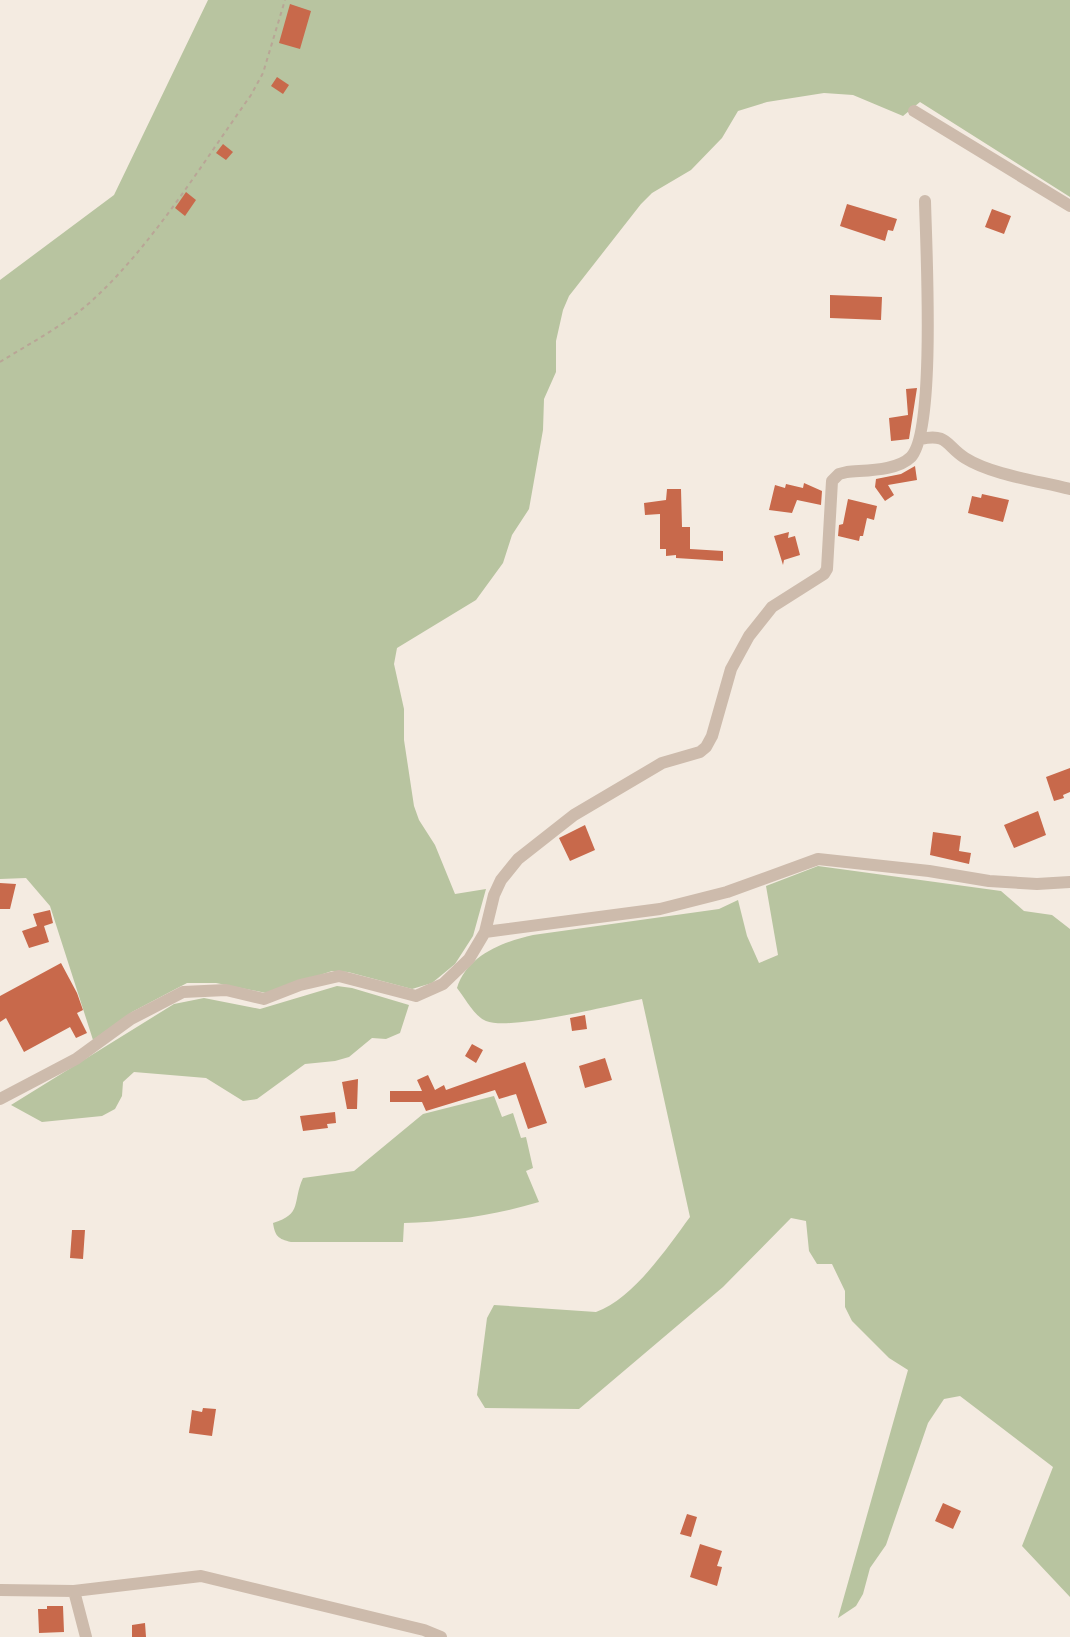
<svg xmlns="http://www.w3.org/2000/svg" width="1070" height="1637" viewBox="0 0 1070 1637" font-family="'Sofia Sans Condensed',sans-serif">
  <rect width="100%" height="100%" fill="#f4ebe1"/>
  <path fill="#b8c4a0" d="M208,0H1070V197L920,102L903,116L853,95L824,93L767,102L738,111L722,138L691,170L652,193L641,204L569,296L563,310L556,341V372L544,399L543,430L529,509L512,535L503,563L476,600L397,648L394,664L404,709V740L414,806L419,820L435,845L455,894L486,889L473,936L455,964L432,983L412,989L348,972L332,971L266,993L216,983H187L132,1012L93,1040L50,906L26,878L0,879V280L114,195Z
    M818,866L1001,891L1024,911L1052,915L1070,929V1597L1022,1546L1053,1467L960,1396L944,1399L928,1423L886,1545L870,1568L863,1594L856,1606L838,1618L908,1370L889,1358L852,1321L845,1307V1291L832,1264H817L809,1251L806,1221L791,1218L723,1287L579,1409L485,1408L477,1395L487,1318L494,1305L596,1312C633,1299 667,1248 690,1217L642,999C611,1005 511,1031 486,1021C474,1016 465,998 457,988C467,955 503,942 533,935L719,909L738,900L747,936L759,963L778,955L766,886Z
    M337,986L352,988L409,1005L400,1033L386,1039L372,1038L349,1057L335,1061L305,1064L257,1099L243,1101L206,1078L134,1072L123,1082L122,1096L115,1109L102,1116L42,1122L11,1105L174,1004L204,998L260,1009Z
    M494,1096L502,1117L513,1113L521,1138L526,1137L533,1168L526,1171L539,1202C496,1215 450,1222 404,1223L403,1242H291C278,1239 275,1236 273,1223C303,1214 292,1202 303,1178L354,1171L423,1114Z"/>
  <path fill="#c8694b" d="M290,4L311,11L300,49L279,43Z
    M277,77L289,85L283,94L271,86Z
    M223,144L233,152L226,160L216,153Z
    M186,192L196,200L185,216L175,208Z
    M847,204L897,219L893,231L888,230L885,241L840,226Z
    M992,209L1011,216L1004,234L985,227Z
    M830,295L882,297L881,320L830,318Z
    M917,388L909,439L891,441L889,418L908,415L906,389Z
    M915,466L917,480L888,485L894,495L885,501L875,487L876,479L901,474Z
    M804,483L822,491L821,505L797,500L792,513L769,510L775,485L785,488L786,484L803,488Z
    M667,489H681L682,527H690V549L723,551V561L676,558V555L666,556V549H660V514L645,515L644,503L666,500Z
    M982,494L1009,500L1003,522L968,513L972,496L981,498Z
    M848,499L877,506L874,520L867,518L863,536H860L859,541L838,536L839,525L843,524Z
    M789,532L788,538L795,536L800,555L784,560L783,565L774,536Z
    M1070,768V792L1063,795L1064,798L1054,801L1046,777Z
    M1038,811L1046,835L1014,848L1004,825Z
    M585,825L595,850L570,861L559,838Z
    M933,832L961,836L959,851L971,853L969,864L930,855Z
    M0,883L16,884L10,909H0Z
    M50,910L53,923L44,926L49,942L29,948L22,931L37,926L33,914Z
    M61,963L77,993L83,1010L77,1013L87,1033L76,1038L70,1027L24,1052L6,1018L0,1022V996Z
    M585,1015L587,1029L572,1031L570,1018Z
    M472,1044L483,1050L476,1063L465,1056Z
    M605,1058L612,1080L585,1088L579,1066Z
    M525,1062L547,1123L528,1129L516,1094L499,1099L495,1090L426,1111L422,1102H390V1091H422L417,1080L428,1075L435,1090L444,1085L446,1090Z
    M358,1079L357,1109H347L342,1082Z
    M335,1112L336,1123L327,1124L328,1128L303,1131L300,1116Z
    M72,1230H85L83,1259L70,1258Z
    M203,1408L216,1409L212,1436L189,1433L192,1410L202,1412Z
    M943,1503L961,1511L953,1529L935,1521Z
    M687,1514L697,1517L691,1537L680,1534Z
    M700,1544L722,1551L717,1566L722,1567L717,1586L690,1577Z
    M47,1606H63L64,1632L39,1633L38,1609H47Z
    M145,1623L146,1637H132V1625Z"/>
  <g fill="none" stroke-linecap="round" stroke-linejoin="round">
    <path stroke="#b9a596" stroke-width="2" stroke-dasharray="4 4" stroke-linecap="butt" d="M0,362C32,342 69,323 97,296C155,241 204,161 251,95L263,73L285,0"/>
    <path stroke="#cdbbac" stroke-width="12" d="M914,111L1070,206
      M921,439C948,433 946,446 965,458C992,475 1039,481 1070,489
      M485,932L660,909L727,892L818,859L929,871L989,881L1037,884L1070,882
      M0,1099L76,1059L131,1019L183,992L226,990L264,999L300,985L339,976L416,996L443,984L469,959L485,932L494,895L501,880L518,859L574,815L662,763L700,752L706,747L712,736L731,669L749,636L772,607L824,574L827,569L832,481L839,474L847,472C866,470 897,471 911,457C936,431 926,245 925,201
      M0,1590L74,1591L86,1637
      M74,1591L201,1576L424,1630L441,1637"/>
  </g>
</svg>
